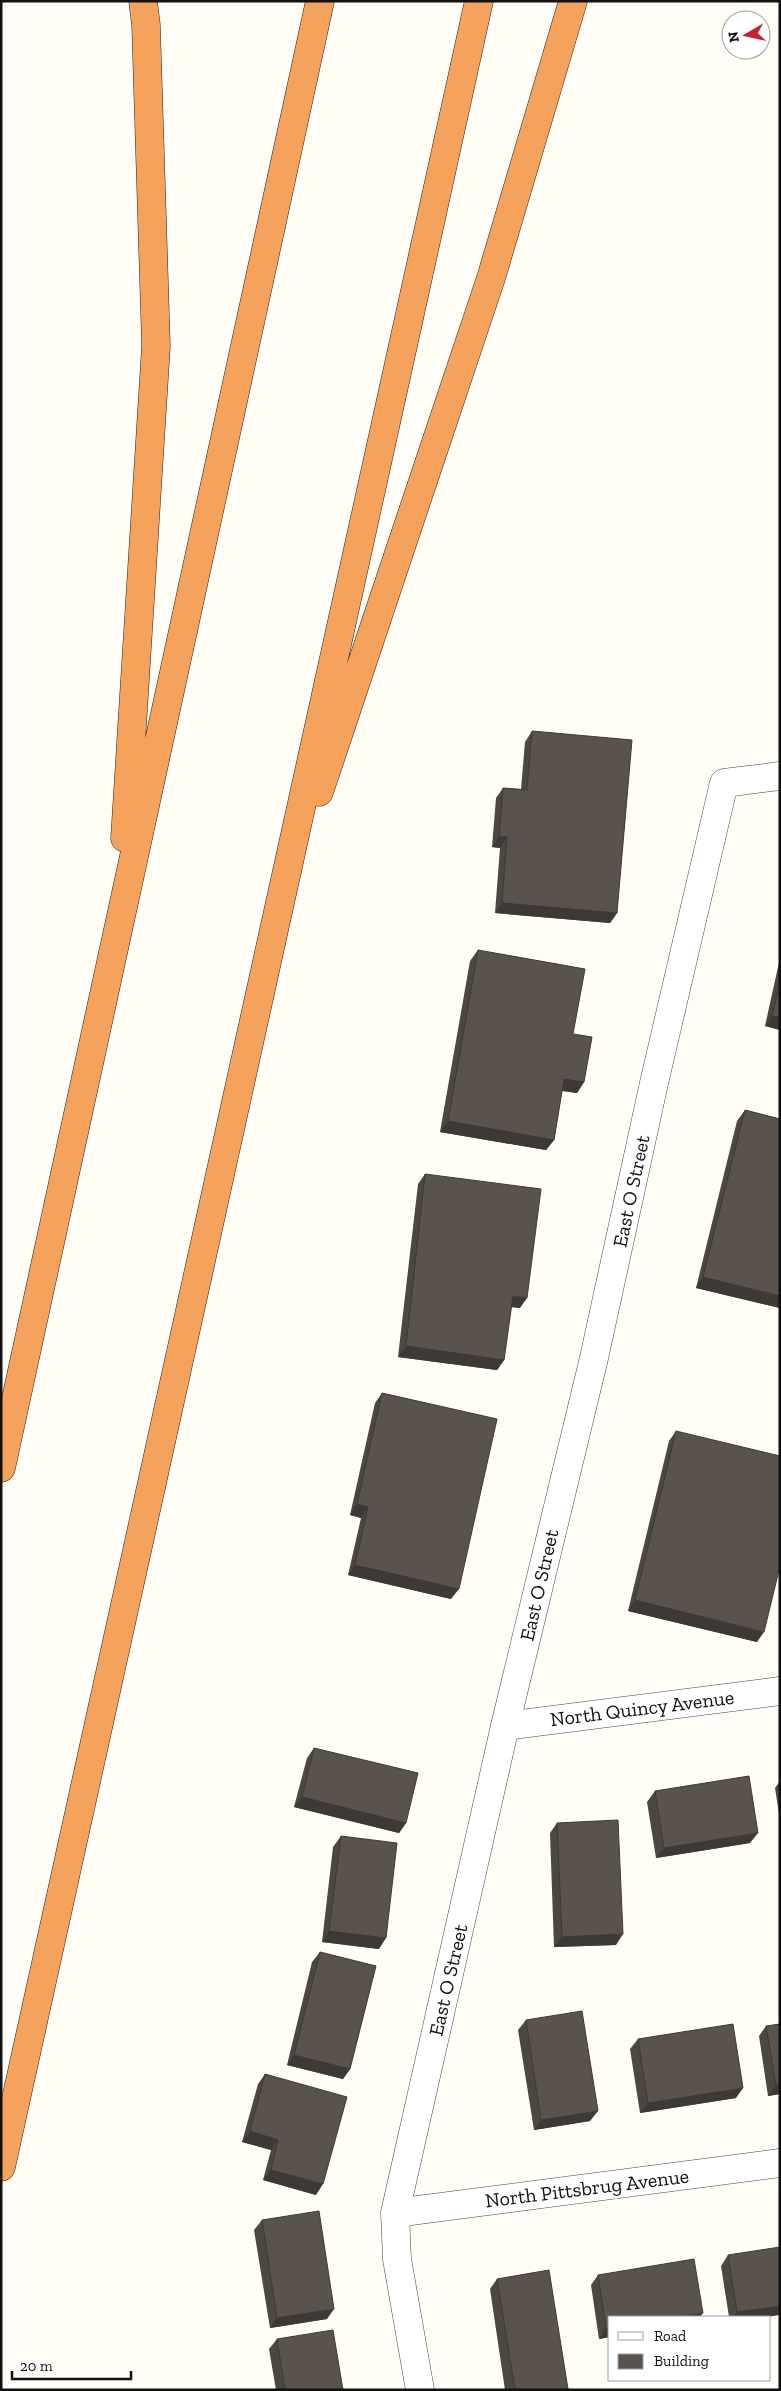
<svg xmlns="http://www.w3.org/2000/svg" width="781" height="2391" viewBox="0 0 781 2391" font-family="'Zilla Slab',serif">
  <rect width="100%" height="100%" fill="#fffdf5"/>
  <g fill="none" stroke-linecap="round" stroke-linejoin="round">
    <g stroke="#444" stroke-width="29">
      <path id="minor" d="M505,1726L780,1691
        M395,2213L780,2163
        M420,2390L397,2259L395,2213L505,1726L594,1358L654,1083L724,783L780,776"/>
    </g>
    <g stroke="#222" stroke-width="29">
      <path id="highway" d="M319,792L491,278L573,1
        M125,838L156,346L146,25L143,1
        M1,1468L320,1
        M1,2167L479,1"/>
    </g>
    <use href="#minor" stroke="#fff" stroke-width="28"/>
    <use href="#highway" stroke="#f5a25d" stroke-width="28"/>
  </g>
  <path fill="#4d4742" d="M532,731L617,913L610,923L495,913L500,848L492,847L496,798L503,788L521,789L525,742Z
    M478,950L573,1034L584,1082L577,1093L562,1091L554,1140L546,1150L440,1132L470,961Z
    M780,958V1030L765,1026Z
    M745,1110L780,1119V1308L696,1288L737,1121Z
    M425,1174L520,1308L511,1307L504,1360L497,1370L398,1357L418,1184Z
    M382,1393L451,1599L348,1575L361,1518L350,1515L375,1403Z
    M676,1431L757,1642L628,1611L669,1441Z
    M314,1748L406,1823L399,1833L294,1807L307,1758Z
    M780,1781V1820L775,1788Z
    M655,1791L750,1843L656,1858L647,1802Z
    M557,1823L616,1945L554,1947L550,1833Z
    M341,1836L379,1949L322,1942L333,1847Z
    M320,1952L350,2069L343,2079L287,2065L312,1962Z
    M526,2020L590,2121L534,2130L518,2030Z
    M780,2024V2094L768,2096L759,2036L766,2026Z
    M638,2039L736,2098L640,2113L630,2049Z
    M265,2074L316,2195L263,2180L271,2150L242,2142L258,2084Z
    M262,2220L327,2319L270,2328L254,2230Z
    M728,2255L766,2317H729L721,2266Z
    M598,2275L610,2337L599,2339L591,2285Z
    M497,2279L568,2389V2390H505L490,2289Z
    M277,2339L343,2390H276L269,2349Z"/>
  <path fill="#3f3936" d="M499,837H507L500,848L492,847Z
    M502,903L617,913L610,923L495,913Z
    M772,1016L780,1017V1030L765,1026Z
    M564,1079L584,1082L577,1093L557,1090Z
    M448,1121L554,1140L546,1150L440,1132Z
    M703,1277L780,1296V1308L696,1288Z
    M513,1296L527,1298L520,1308L505,1306Z
    M406,1346L504,1360L497,1370L398,1357Z
    M357,1504L368,1507L361,1518L350,1515Z
    M355,1565L459,1589L451,1599L348,1575Z
    M635,1600L764,1632L757,1642L628,1611Z
    M302,1797L406,1823L399,1833L294,1807Z
    M758,1833L750,1843L656,1858L664,1848Z
    M329,1931L386,1938L379,1949L322,1942Z
    M623,1934L616,1945L554,1947L562,1937Z
    M294,2055L350,2069L343,2079L287,2065Z
    M776,2085H780V2094L768,2096Z
    M743,2088L736,2098L640,2113L648,2103Z
    M598,2111L590,2121L534,2130L541,2120Z
    M250,2131L278,2140L271,2150L242,2142Z
    M271,2170L323,2184L316,2195L263,2180Z
    M780,2306V2315L766,2317H734L737,2312Z
    M334,2309L327,2319L270,2328L277,2318Z
    M703,2313L700,2317H676Z
    M606,2328H610V2337L599,2339Z"/>
  <path fill="#5a524d" stroke="#3f3936" d="M532,731L632,740L617,913L502,903L507,837H499L503,788L527,790Z
    M478,950L585,969L573,1034L592,1037L584,1082L564,1079L554,1140L448,1121Z
    M780,982V1017L772,1016Z
    M745,1110L780,1119V1296L703,1277Z
    M425,1174L541,1189L527,1298L513,1296L504,1360L406,1346Z
    M382,1393L497,1419L459,1589L355,1565L368,1507L357,1504Z
    M676,1431L780,1456V1566L764,1632L635,1600Z
    M314,1748L418,1773L406,1823L302,1797Z
    M749,1776L758,1833L664,1848L655,1791Z
    M618,1820L623,1934L562,1937L557,1823Z
    M341,1836L397,1843L386,1938L329,1931Z
    M320,1952L376,1966L350,2069L294,2055Z
    M582,2011L598,2111L541,2120L526,2020Z
    M733,2024L743,2088L648,2103L638,2039Z
    M780,2024V2085H776L766,2026Z
    M265,2074L347,2097L323,2184L271,2170L278,2140L250,2131Z
    M319,2211L334,2309L277,2318L262,2220Z
    M780,2247V2306L737,2312L728,2255Z
    M694,2259L703,2313L676,2317H610V2328H606L598,2275Z
    M549,2270L568,2389L562,2390H515L497,2279Z
    M333,2330L343,2390H285L277,2339Z"/>
  <g text-anchor="middle" dominant-baseline="central" stroke-width="5" stroke-linejoin="round" paint-order="stroke">
    <g font-size="20" fill="#111" stroke="#fff">
      <text transform="translate(631 1191) rotate(-78)">East O Street</text>
      <text transform="translate(539 1585) rotate(-77)">East O Street</text>
      <text transform="translate(642 1708) rotate(-7)">North Quincy Avenue</text>
      <text transform="translate(448 1980) rotate(-77)">East O Street</text>
      <text transform="translate(587 2188) rotate(-7)">North Pittsbrug Avenue</text>
    </g>
  </g>
  <rect width="781" height="2391" fill="none" stroke="#111111" stroke-width="5"/>
  <rect x="608" y="2316" width="162" height="65" fill="#ffffff" stroke="#a0a0a0"/>
  <rect x="618" y="2332" width="25" height="8" fill="#ffffff" stroke="#a0a0a0"/>
  <text x="654" y="2341" font-size="15" fill="#111111">Road</text>
  <rect x="618" y="2354" width="25" height="15" fill="#5a524d" stroke="#a0a0a0"/>
  <text x="654" y="2366" font-size="15" fill="#111111">Building</text>
  <g transform="translate(746 35) rotate(261)"><circle r="24" fill="#ffffff" stroke="#a0a0a0"/>
  <path d="M0-4L9 19L0 12L-9 19Z" fill="#c4262e"/>
  <text y="-8" font-size="14" font-weight="bold" text-anchor="middle" fill="#111111">N</text>
  </g>
  <path d="M12 2371v8h119v-8" fill="none" stroke="#111111" stroke-width="2.5"/>
  <text x="20" y="2371" font-size="15" fill="#111111" stroke="#ffffff" stroke-width="4" paint-order="stroke">20 m</text>
</svg>
